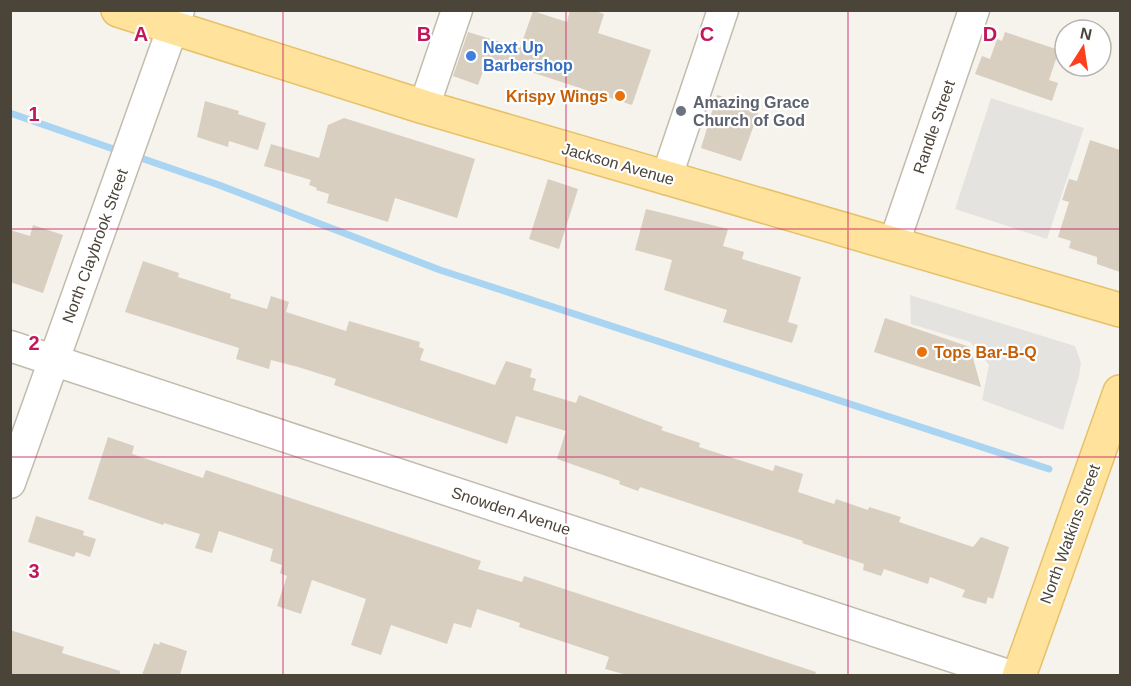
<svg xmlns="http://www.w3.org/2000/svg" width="1131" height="686" viewBox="0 0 1131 686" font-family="Arial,sans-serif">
  <rect width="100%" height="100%" fill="#f6f3ec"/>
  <path fill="#e5e3e0" d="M991,98L1084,128L1047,239L955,209Z
    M910,295L1075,346L1081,363L1079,376L1063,430L982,400L989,365L970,342L911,324Z"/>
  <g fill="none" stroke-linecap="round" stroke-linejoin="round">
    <path stroke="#a9d4f2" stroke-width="7" d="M10,113L122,152
      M135,156L219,185L440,270L1049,469"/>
  </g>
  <path fill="#d8cfc1" d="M570,10H593L604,14L598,33L651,50L632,105L488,58L478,85L453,76L468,32L520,48L533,11L567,22Z
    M1005,32L1059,50L1049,80L1058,83L1052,101L975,74L982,56L990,59L997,39L1002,41Z
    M717,95L760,108L741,161L701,148Z
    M205,101L239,111L238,114L266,123L258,150L229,141L228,147L197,137Z
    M344,118L475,159L457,218L395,198L388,222L327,203L329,194L316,190L317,188L309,185L311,180L264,166L271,144L319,158L328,125Z
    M1090,140L1120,150V272L1097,264V257L1069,248L1071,241L1058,237L1069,202L1062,200L1069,179L1077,181Z
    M548,179L578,189L559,249L529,239Z
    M646,209L728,229L723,246L744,252L742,259L801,277L788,322L798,325L792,343L723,322L727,310L664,290L672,260L635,250Z
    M33,225L63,235L43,293L10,282V230L30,236Z
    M143,261L179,273L178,277L231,294L230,298L267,309L271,296L289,302L286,312L346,331L349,321L420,342L419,347L424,349L420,360L495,385L506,361L532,369L530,377L536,379L533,390L576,403L579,395L663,427L661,430L700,443L699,447L773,471L775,465L803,474L798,492L834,504L836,499L868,510L869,507L901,517L899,522L973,547L981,537L1009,547L993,599L988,597L986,604L962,597L965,590L930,577L928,584L884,569L881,576L863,570L864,564L802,543L803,541L640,487L638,491L619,484L620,481L557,459L566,431L516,416L507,444L334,385L336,379L298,367L271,360L269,369L236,359L239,348L125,312Z
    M885,318L970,347L981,387L874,352Z
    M108,437L134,446L132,454L203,478L206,470L236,480L481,561L478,569L522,582L524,576L549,584L816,672L815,675H627L605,669L609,657L519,627L520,623L477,609L471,628L454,623L447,644L391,625L381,655L351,645L366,599L312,580L301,614L277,606L287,576L280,573L282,565L270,561L273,549L219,531L212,553L195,548L200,534L164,523L163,525L88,499Z
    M36,516L84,531L83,535L96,539L90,557L76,552L74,557L28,542Z
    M10,630L64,647L62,653L120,671V675H10Z
    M160,642L187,651L180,675H142L154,643L159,645Z"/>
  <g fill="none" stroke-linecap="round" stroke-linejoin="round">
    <g stroke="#c2bbae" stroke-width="33">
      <path id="minor" d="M424,107L457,10
        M666,179L723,10
        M894,243L974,10
        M10,346L1011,676
        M10,483L179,10"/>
    </g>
    <g stroke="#e6c16a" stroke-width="36">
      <path id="major" d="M118,10L424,107L1120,310
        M1019,676L1120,392"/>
    </g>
    <use href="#minor" stroke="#fff" stroke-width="30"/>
    <use href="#major" stroke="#ffe39c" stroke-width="33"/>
  </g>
  <path fill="none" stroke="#c2185b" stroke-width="1.5" stroke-opacity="0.55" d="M283,10V676M566,10V676M848,10V676M10,229H1120M10,457H1120"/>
  <circle fill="#3f7fe0" stroke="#fff" stroke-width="2" cx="471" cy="56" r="6"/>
  <g fill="#e8710a" stroke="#fff" stroke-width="2">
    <circle cx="620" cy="96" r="6"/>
    <circle cx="922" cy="352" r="6"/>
  </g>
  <circle fill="#6b7280" stroke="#fff" stroke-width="2" cx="681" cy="111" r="6"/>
  <g text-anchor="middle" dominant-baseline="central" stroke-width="4.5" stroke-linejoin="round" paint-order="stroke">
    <g font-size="16" font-weight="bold" fill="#366cbe" stroke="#fff" text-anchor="start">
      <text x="483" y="47">Next Up<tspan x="483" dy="18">Barbershop</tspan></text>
    </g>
    <g font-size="16" font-weight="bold" fill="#c56008" stroke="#fff" text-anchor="end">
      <text x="608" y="96">Krispy Wings</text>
      <text x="934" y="352" text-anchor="start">Tops Bar-B-Q</text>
    </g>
    <g font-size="16" font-weight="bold" fill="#5b616d" stroke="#fff" text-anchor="start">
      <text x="693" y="102">Amazing Grace<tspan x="693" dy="18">Church of God</tspan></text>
    </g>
    <g font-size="16" fill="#4b4439" stroke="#fff">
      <text transform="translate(934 127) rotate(-71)">Randle Street</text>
      <text transform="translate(618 164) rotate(16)">Jackson Avenue</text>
      <text transform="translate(95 246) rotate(-70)">North Claybrook Street</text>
      <text transform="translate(511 511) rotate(18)">Snowden Avenue</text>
      <text transform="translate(1070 534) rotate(-70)">North Watkins Street</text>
    </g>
  </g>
  <g font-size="20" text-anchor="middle" font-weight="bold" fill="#c2185b" stroke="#fff" stroke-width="4.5" stroke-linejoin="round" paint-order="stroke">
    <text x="141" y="41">A</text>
    <text x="424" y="41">B</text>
    <text x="707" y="41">C</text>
    <text x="990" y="41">D</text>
    <text x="34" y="121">1</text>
    <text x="34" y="350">2</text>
    <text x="34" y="578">3</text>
  </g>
  <rect width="1131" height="686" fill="none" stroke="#4b4439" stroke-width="24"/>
  <g transform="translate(1083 48) rotate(12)"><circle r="28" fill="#ffffff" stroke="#b7b4b0" stroke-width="1.5"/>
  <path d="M0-4.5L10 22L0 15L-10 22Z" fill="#fc3f1d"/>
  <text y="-9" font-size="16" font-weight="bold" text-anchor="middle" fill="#4b4439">N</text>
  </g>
</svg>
